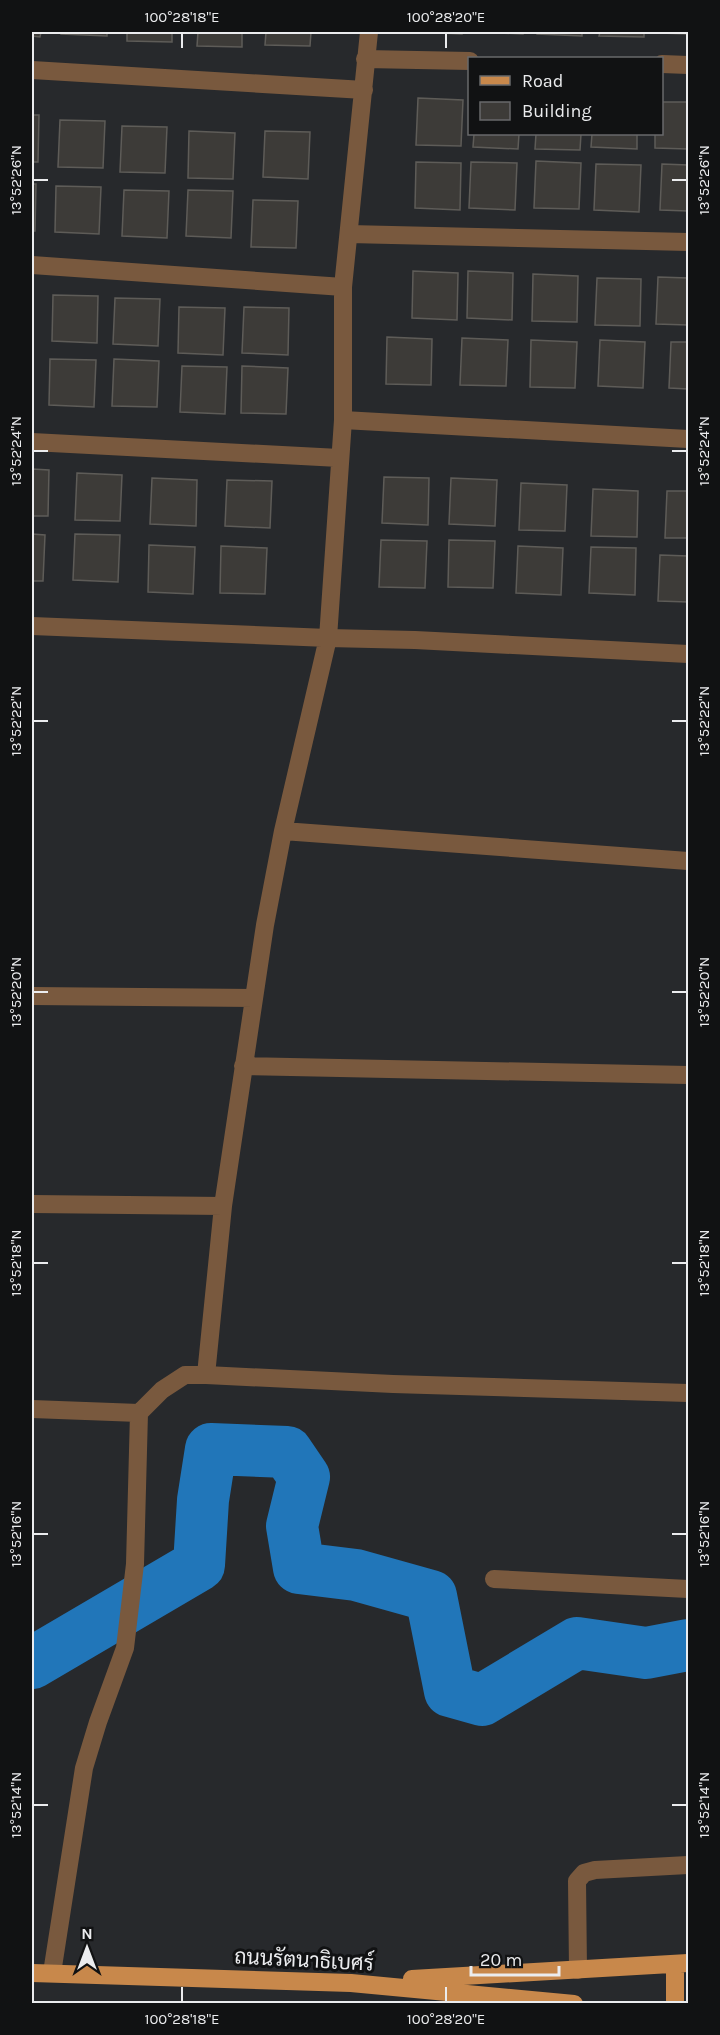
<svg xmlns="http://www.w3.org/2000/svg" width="720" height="2035" viewBox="0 0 720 2035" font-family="Karla,Sarabun,sans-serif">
  <rect width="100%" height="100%" fill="#27292c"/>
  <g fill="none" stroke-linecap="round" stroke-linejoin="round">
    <path stroke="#2176b9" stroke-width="52" d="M32,1663L199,1565L203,1500L211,1449L287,1452L304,1477L292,1526L299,1568L356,1575L431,1596L450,1691L482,1700L577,1643L646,1653L688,1645"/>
  </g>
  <path fill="#3d3b38" stroke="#5e5c58" stroke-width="1.5" d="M32,32H41L40,37L32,36Z
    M61,32H107V36L61,34Z
    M127,32H172V42L127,41Z
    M198,32H242V47L197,46Z
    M266,32H311L310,46L265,45Z
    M417,32H462V34Z
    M478,32H523V34Z
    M537,32H582V36L537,34Z
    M600,32H644V37L599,36Z
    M660,32H688V34L660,33Z
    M418,98L463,100L461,146L416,145Z
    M662,102H688V149L655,148V134H662Z
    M32,115H39L38,162H32Z
    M60,120L105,121L103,168L58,167Z
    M122,126L167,127L165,173L120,172Z
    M189,131L235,133L233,179L188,178Z
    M265,131L310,132L308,179L263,177Z
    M474,134H519L518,149L473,147Z
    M536,134H581L580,150L535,149Z
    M592,134H637V149L591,147Z
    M536,161L581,163L579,209L534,208Z
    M416,162L461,163L460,210L415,208Z
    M471,162L517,163L515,210L469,208Z
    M596,164L641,165L639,212L594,210Z
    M662,164L688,165V211L660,210Z
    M32,184H36L35,231H32Z
    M56,186L101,187L99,234L55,232Z
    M124,190L169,191L167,238L122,236Z
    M188,190L233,191L231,238L186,236Z
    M253,200L298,201L296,248L251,247Z
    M413,271L458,273L457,320L412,318Z
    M468,271L513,273L512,320L467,318Z
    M533,274L578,276L577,322L532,321Z
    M658,277L688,278V325L656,324Z
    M597,278L641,279L640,326L595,325Z
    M53,295L98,296L97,343L52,341Z
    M115,298L160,299L158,346L113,344Z
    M179,307L225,308L223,355L178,353Z
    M244,307L289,308L288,355L242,353Z
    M387,337L432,339L431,385L386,384Z
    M462,338L508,340L506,386L460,385Z
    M531,340L577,342L575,388L530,387Z
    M600,340L645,342L643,388L598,386Z
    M671,342H688V389L669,388Z
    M50,359L96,360L94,407L49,405Z
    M114,359L159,361L157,407L112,406Z
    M182,366L227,367L225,414L180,412Z
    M242,366L288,368L286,414L241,413Z
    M32,469L49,470L48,516H32Z
    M77,473L122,475L120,521L75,520Z
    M384,477L429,478L428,525L382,523Z
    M152,478L197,480L196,526L150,524Z
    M451,478L497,480L495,526L449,524Z
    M227,480L272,481L270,528L225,526Z
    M521,483L567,485L565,531L519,530Z
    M593,489L638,491L637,537L591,536Z
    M667,491H688V538H665Z
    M32,534L45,535L43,581H32Z
    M75,534L120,535L118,582L73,580Z
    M381,540L427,541L425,588L379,587Z
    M449,540L495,541L493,588L448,587Z
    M149,545L195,547L193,594L148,592Z
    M221,546L267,548L265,594L220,593Z
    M518,546L563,548L561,595L516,593Z
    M591,547L636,548L635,595L589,593Z
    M660,555L688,556V602L658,601Z"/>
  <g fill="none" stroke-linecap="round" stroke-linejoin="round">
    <path stroke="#79593e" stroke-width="18" d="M365,59L470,61
      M662,64L688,65
      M32,70L364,90
      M349,234L688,242
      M32,265L343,287
      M343,420L688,439
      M32,442L339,458
      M32,626L328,638L415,640L688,654
      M283,831L688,861
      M32,996L254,998
      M243,1066L688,1075
      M32,1204L223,1206
      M206,1375L393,1384L688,1393
      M32,1409L139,1413
      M494,1579L688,1589
      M578,1970L577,1881L584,1873L595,1870L688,1865
      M52,1973L84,1768L98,1722L125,1648L135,1564L139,1413L162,1390L185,1375H206L223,1206L265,925L283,831L328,638L343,420V287L369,32"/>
    <path stroke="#c8884b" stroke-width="18" d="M675,1964V2004
      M32,1973L351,1983L574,2004
      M412,1979L688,1963"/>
  </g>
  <path fill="none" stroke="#ebecee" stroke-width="2" d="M182,33V48M446,33V48M33,180H48M672,180H687M33,451H48M672,451H687M33,721H48M672,721H687M33,992H48M672,992H687M33,1263H48M672,1263H687M33,1534H48M672,1534H687M33,1805H48M672,1805H687M182,1987V2002M446,1987V2002"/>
  <g text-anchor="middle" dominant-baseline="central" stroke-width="6" stroke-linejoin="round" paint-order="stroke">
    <g font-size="21" fill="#ebecee" stroke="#111213">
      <text transform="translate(304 1960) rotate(3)">ถนนรัตนาธิเบศร์</text>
    </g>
  </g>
  <rect width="720" height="2035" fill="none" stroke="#111213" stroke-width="66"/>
  <rect x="468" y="57" width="195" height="78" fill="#111213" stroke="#68696b" stroke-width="1.5"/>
  <rect x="480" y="76" width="30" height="9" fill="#c8884b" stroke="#68696b" stroke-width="1.5"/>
  <text x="522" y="87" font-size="18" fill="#ebecee">Road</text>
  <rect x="480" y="102" width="30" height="18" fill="#3d3b38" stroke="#68696b" stroke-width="1.5"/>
  <text x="522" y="117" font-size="18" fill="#ebecee">Building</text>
  <g transform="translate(87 1948)" stroke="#111213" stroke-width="4.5" paint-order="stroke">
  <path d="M0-4.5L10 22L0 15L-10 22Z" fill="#ebecee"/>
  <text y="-9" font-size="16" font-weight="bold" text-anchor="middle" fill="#ebecee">N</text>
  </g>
  <path d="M471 1966v9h88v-9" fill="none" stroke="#ebecee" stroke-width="3"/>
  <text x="480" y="1966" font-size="18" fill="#ebecee" stroke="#111213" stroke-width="4.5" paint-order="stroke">20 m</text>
  <rect x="33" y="33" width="654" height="1969" fill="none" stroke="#ebecee" stroke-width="2"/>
  <g font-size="15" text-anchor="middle" fill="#ebecee">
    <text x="182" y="22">100°28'18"E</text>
    <text x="446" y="22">100°28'20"E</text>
    <text transform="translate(16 180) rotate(-90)" y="5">13°52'26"N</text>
    <text transform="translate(704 180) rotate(-90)" y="5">13°52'26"N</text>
    <text transform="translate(16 451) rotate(-90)" y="5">13°52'24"N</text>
    <text transform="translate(704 451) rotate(-90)" y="5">13°52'24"N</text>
    <text transform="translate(16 721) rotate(-90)" y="5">13°52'22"N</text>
    <text transform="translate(704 721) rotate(-90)" y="5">13°52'22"N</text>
    <text transform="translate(16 992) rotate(-90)" y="5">13°52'20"N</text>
    <text transform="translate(704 992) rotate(-90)" y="5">13°52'20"N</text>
    <text transform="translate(16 1263) rotate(-90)" y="5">13°52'18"N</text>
    <text transform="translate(704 1263) rotate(-90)" y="5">13°52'18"N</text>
    <text transform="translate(16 1534) rotate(-90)" y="5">13°52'16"N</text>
    <text transform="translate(704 1534) rotate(-90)" y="5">13°52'16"N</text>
    <text transform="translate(16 1805) rotate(-90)" y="5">13°52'14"N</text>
    <text transform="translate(704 1805) rotate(-90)" y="5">13°52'14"N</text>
    <text x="182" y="2024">100°28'18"E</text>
    <text x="446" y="2024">100°28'20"E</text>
  </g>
</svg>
